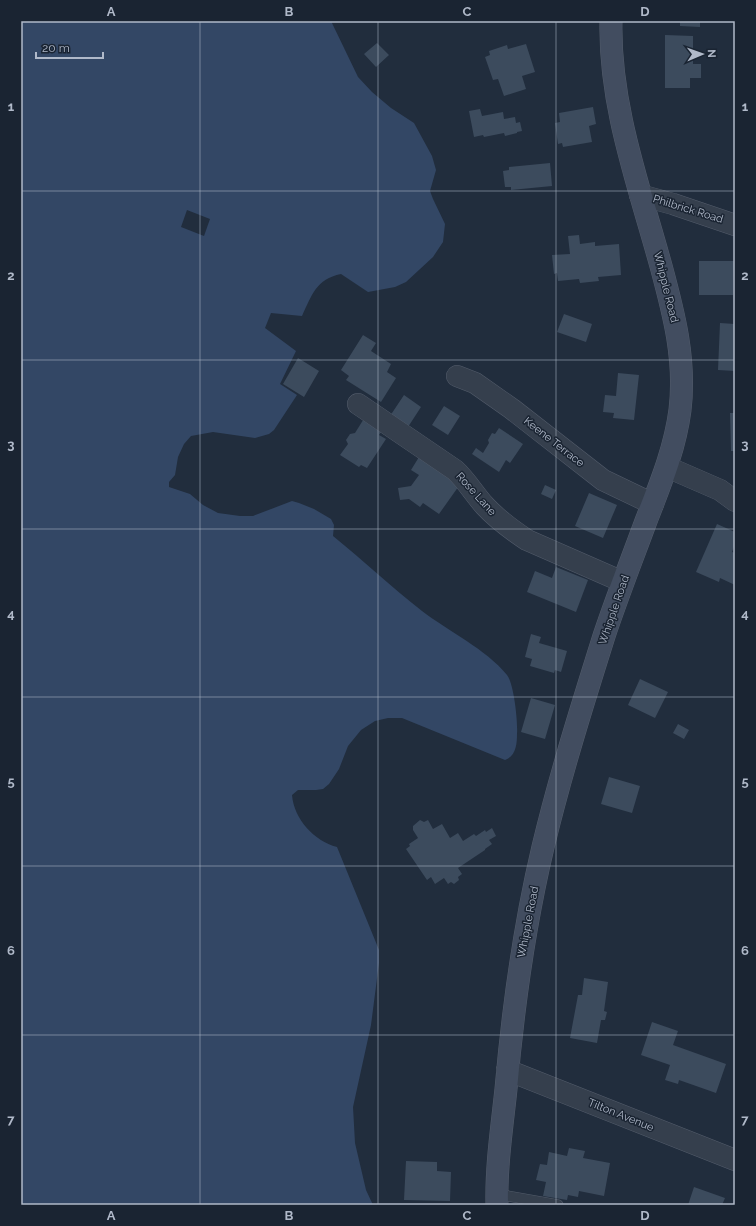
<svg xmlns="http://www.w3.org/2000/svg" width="756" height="1226" viewBox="0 0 756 1226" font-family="Raleway,sans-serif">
  <rect width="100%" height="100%" fill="#212d3d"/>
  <path fill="#334765" d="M21,21H331L358,77L372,92L391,108L414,123L432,156L436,170L430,191L433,199L445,224L443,242L433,257L406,282L395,287L368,292L341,274C316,279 312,295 302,316L271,313L265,328L296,351L280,384L297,395L274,430L269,434L255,438L213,432L191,436L184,444L178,457L175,475L169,482V487L190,494L203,505L218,513L240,516H253L292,501L299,503L314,509L331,519L334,525L333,536C363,560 391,587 422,611C448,631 486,649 507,675C514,684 518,722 517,734C517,744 516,756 505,760L402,718H388L375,721L361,730L348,746L339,769L329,784L323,789L316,790H298L292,795C294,819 314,841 337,847L379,950V963L371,1025L353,1107L355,1143L366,1190L373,1205H21Z"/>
  <path fill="#212d3d" d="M187,210L210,219L204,236L181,227Z"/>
  <path fill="#3c4b5d" d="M680,21H700V27L680,26Z
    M665,35L693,36V64H701V78H690V88H665Z
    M377,43L389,55L376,67L364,54Z
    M526,44L535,72L522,76L526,89L504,96L498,79L493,80L485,57L490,55L489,51L507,45L508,49Z
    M593,107L596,124L589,126L592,142L563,147L562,143L558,144L555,123L560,122L559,113Z
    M480,109L482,116L503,112L504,119L515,117L516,123L520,122L522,131L517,132V133L505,136L504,133L484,137L483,135L474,137L469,111Z
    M550,163L552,186L511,190V187H505L503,171L509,170V167Z
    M579,235L580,244L595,242V246L619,244L621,275L598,277L599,281L580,283L579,279L558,281L557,273L554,274L552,255L570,254L568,236Z
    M699,261H734L733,295H699Z
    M564,314L592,324L586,342L557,332Z
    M720,323L735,324V371L718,370Z
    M363,335L376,343L371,351L391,364L387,372L396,378L381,402L346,380L349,376L341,370Z
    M298,358L319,371L304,397L283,384Z
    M618,373L639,375L634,420L613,418L614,413L603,412L605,395L616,396Z
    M404,395L421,407L408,427L390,416Z
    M444,406L460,416L448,435L432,425Z
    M730,413H735V451H731Z
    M365,417L383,429L379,435L386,439L367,468L361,465L359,467L340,455L348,444L346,440L350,434L355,433Z
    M499,428L523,444L510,463L506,460L499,472L472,454L476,448L483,453L489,443L488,440L492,433L495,434Z
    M419,457L461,483L439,514L423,503L420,507L409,499L400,500L398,488L411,486L419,475L411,470Z
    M545,485L556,490L552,499L541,494Z
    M589,493L617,505L603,538L575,526Z
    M717,524L735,532V544L732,552L735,553V585L720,578L719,582L696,572Z
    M556,567L588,580L576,612L527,592L535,571L552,578Z
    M531,634L541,637L539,643L567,651L561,672L555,670L554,673L530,666L532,659L525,657Z
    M640,679L668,692L655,718L628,705Z
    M531,698L555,705L545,739L521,732Z
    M678,724L689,730L684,739L673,733Z
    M609,777L640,786L632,813L601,804Z
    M420,820L424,822L428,820L433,829L442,824L450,838L458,833L463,841L474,834L476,836L485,830L486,832L492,828L496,836L489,840L492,844L485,849V850L458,868L462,874L458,877L459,880L454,884L451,882L448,884L444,878L435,884L431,877L427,880L406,849L410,846L409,844L418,838L413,830V826Z
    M584,978L608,982L604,1011L607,1012L605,1020H601L597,1043L570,1038L578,995H582Z
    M652,1022L678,1031L673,1045L726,1064L716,1093L679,1080L678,1084L665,1080L670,1065L641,1055Z
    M569,1148L585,1151L583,1158L610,1163L604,1196L579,1191L578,1197L568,1195L567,1200L543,1196L546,1182L536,1180L540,1164L547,1165L549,1152L567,1156Z
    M406,1161L437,1162V1171L451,1172L450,1201L404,1200Z
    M694,1187L725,1198L722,1205H688Z"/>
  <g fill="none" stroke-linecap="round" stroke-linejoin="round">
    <g stroke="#535c6b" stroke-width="11">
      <path id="service" d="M497,1194L558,1205"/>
    </g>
    <g stroke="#535c6b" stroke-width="22">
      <path id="minor" d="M640,195L673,204L735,225
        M457,376L475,383L512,409L603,480L653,504
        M358,404L455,470C467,481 474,494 485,506C497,519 512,530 527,540L623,582
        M667,467L720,490L735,501
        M507,1070L735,1160"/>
    </g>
    <g stroke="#535c6b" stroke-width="23">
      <path id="secondary" d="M497,1205C496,1166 502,1127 506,1089C513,1008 524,927 543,847C560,776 582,706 604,636C617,597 632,559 646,521C660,485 675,449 680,410C686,360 674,314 661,266C639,186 609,105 611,21"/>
    </g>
    <use href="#service" stroke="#353f4d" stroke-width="10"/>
    <use href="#minor" stroke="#353f4d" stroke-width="21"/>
    <use href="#secondary" stroke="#424d60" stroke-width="22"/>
  </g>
  <path fill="none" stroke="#b0b9c9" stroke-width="1" stroke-opacity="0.55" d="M200,21V1205M378,21V1205M556,21V1205M21,191H735M21,360H735M21,529H735M21,697H735M21,866H735M21,1035H735"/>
  <g text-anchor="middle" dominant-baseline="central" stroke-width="3" stroke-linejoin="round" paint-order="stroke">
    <g font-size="11" fill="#b0b9c9" stroke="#1a2432">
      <text transform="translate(688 209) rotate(17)">Philbrick Road</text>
      <text transform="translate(666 287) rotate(76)">Whipple Road</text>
      <text transform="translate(554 442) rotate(38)">Keene Terrace</text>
      <text transform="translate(476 494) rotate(48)">Rose Lane</text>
      <text transform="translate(614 610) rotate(-71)">Whipple Road</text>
      <text transform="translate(528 922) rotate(-79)">Whipple Road</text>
      <text transform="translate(621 1115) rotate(22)">Tilton Avenue</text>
    </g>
  </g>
  <rect width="756" height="1226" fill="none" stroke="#1a2432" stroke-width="44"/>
  <g transform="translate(702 54) rotate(88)" stroke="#1a2432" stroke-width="3" paint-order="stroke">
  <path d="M0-3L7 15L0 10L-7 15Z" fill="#b0b9c9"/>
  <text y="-6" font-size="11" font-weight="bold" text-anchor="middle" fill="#b0b9c9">N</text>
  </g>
  <path d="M36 52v6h67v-6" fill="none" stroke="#b0b9c9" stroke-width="2"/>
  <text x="42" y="52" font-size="12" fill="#b0b9c9" stroke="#1a2432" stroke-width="3" paint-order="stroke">20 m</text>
  <rect x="22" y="22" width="712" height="1182" fill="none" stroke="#b0b9c9" stroke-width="1.5"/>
  <g font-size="13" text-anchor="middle" font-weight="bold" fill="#b0b9c9">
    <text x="111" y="16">A</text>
    <text x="289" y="16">B</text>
    <text x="467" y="16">C</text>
    <text x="645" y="16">D</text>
    <text x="11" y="111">1</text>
    <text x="745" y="111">1</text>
    <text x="11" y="280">2</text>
    <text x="745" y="280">2</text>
    <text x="11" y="449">3</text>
    <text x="745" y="449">3</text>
    <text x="11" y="618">4</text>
    <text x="745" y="618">4</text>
    <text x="11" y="786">5</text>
    <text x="745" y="786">5</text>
    <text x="11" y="955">6</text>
    <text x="745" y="955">6</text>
    <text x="11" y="1124">7</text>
    <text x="745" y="1124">7</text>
    <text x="111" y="1220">A</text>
    <text x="289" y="1220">B</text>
    <text x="467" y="1220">C</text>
    <text x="645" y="1220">D</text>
  </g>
</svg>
